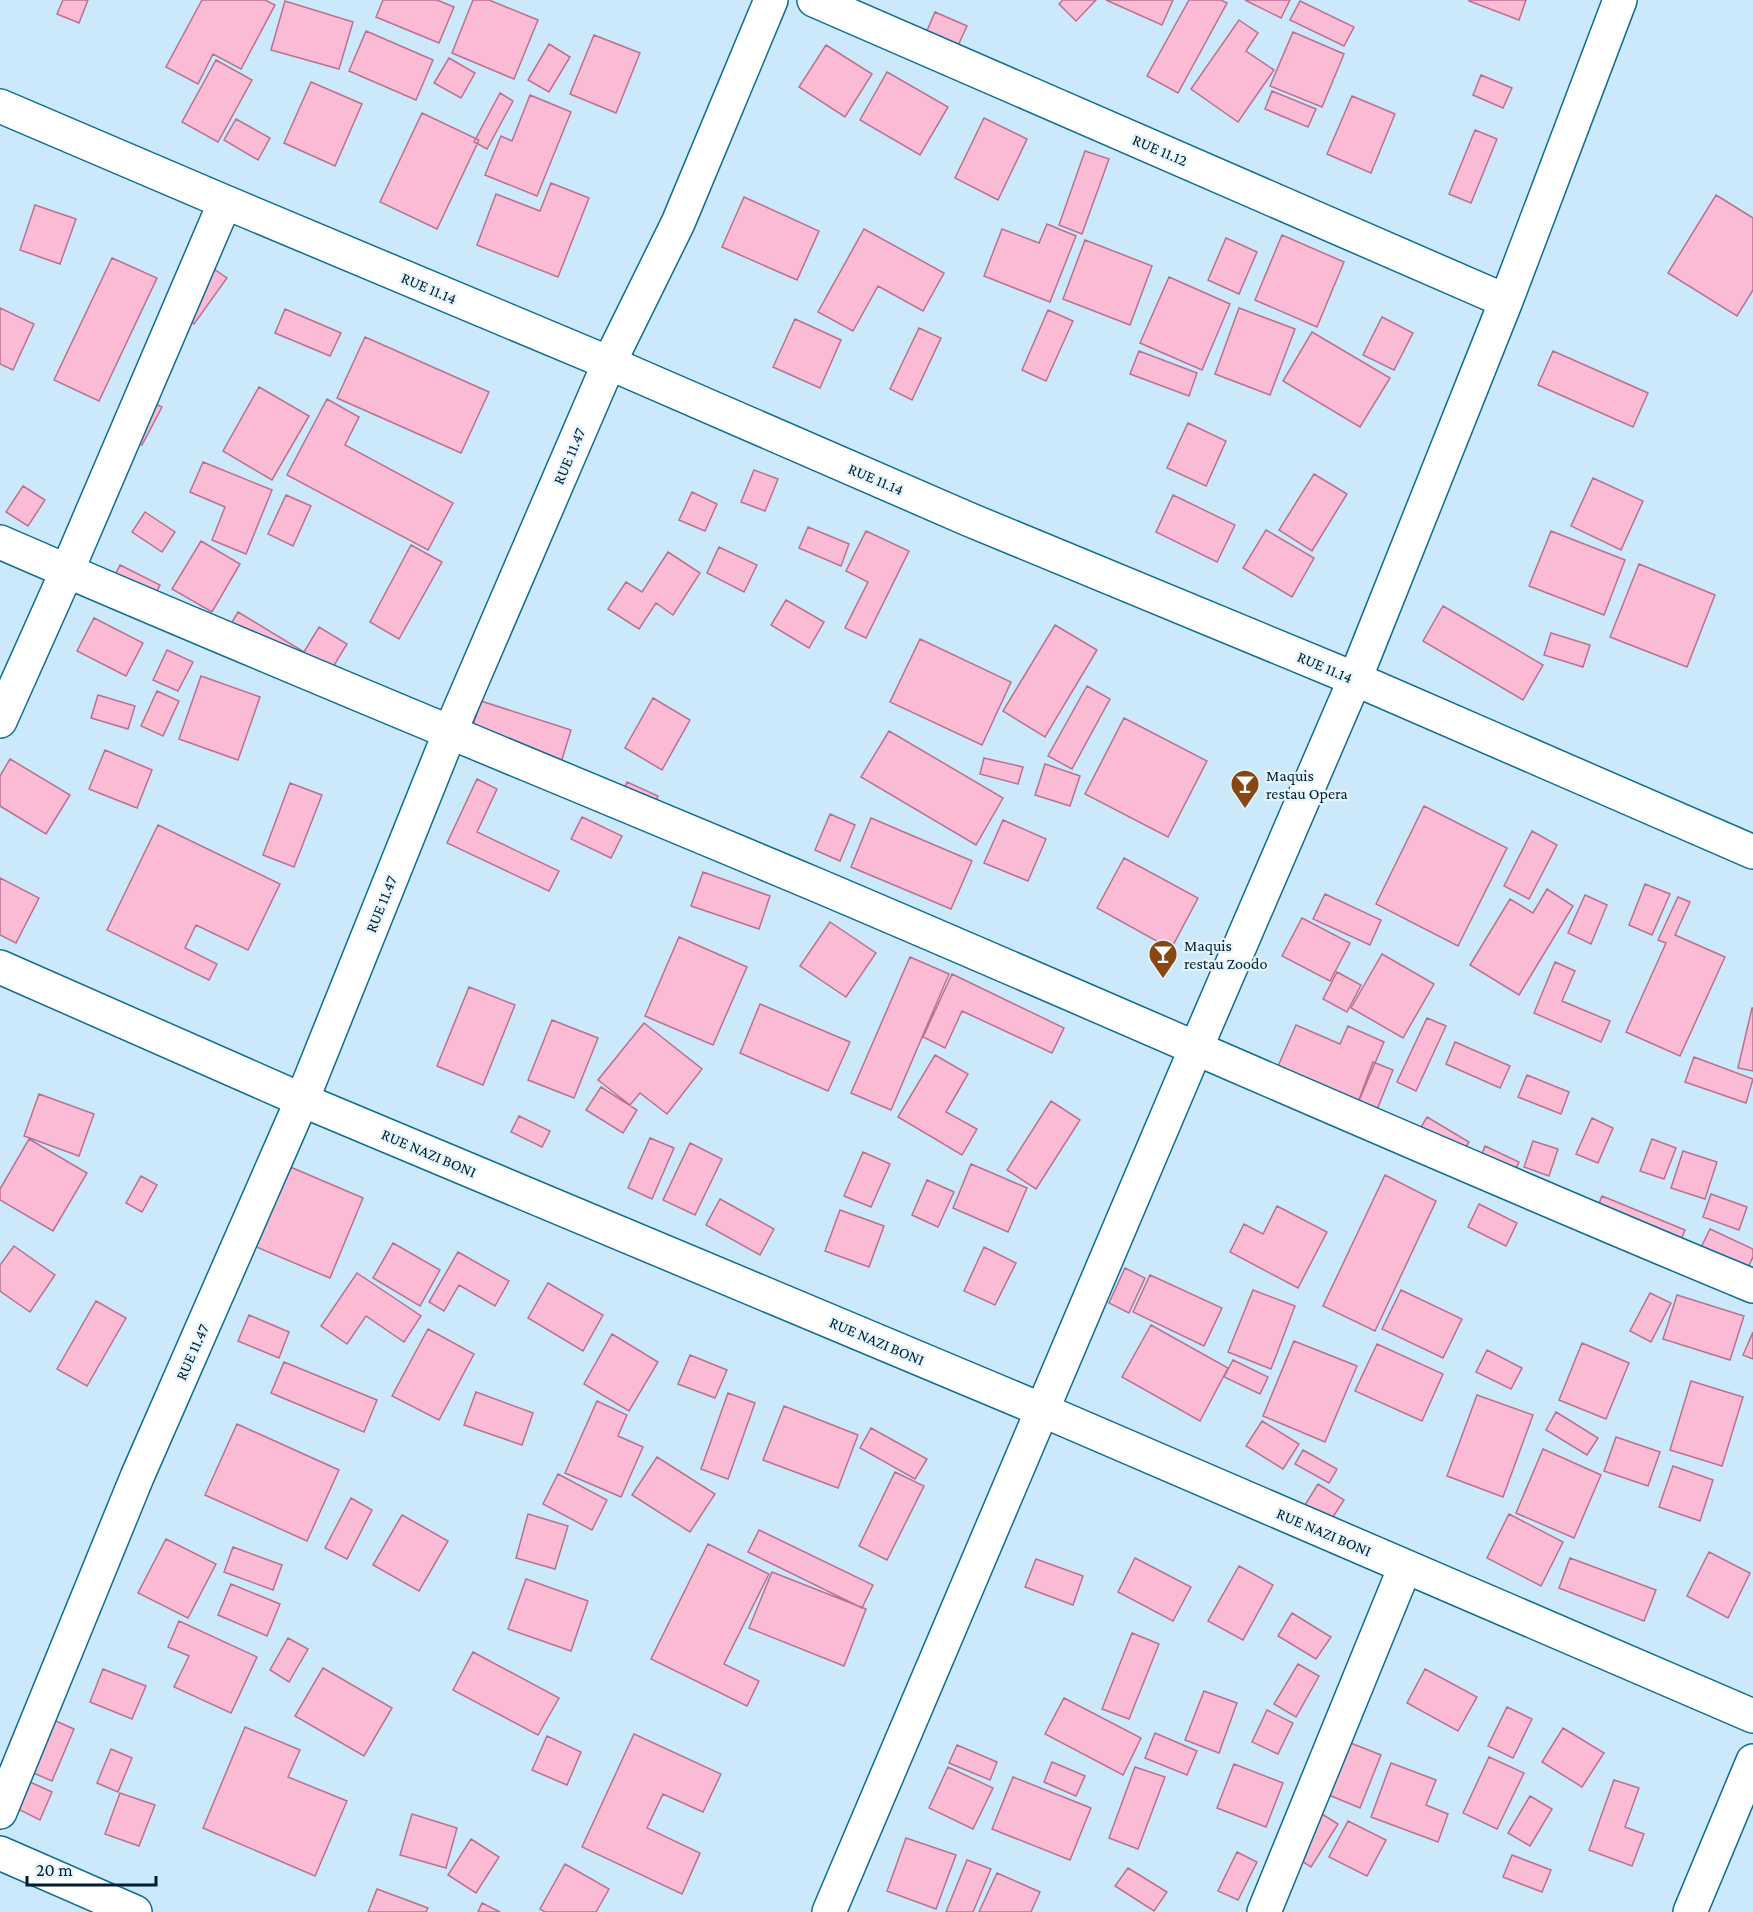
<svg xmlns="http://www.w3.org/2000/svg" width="1753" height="1912" viewBox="0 0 1753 1912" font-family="'Crimson Pro',serif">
  <rect width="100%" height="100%" fill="#cbe9fb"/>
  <path fill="#fbbbd4" stroke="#ba7191" stroke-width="1.5" d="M63,0H88L79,23L57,14Z
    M202,0H265L275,5L241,69L213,54L198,84L166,67Z
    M383,0H437L454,7L439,43L376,17Z
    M473,0H489L538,20L514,79L452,53Z
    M1063,0H1096L1076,21L1059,4Z
    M1106,0H1173L1162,25Z
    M1189,0H1221L1227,3L1178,93L1147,76Z
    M1245,0H1290L1281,18Z
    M1469,0H1526L1519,20L1469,1Z
    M285,1L353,22L339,69L271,50Z
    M1300,1L1354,27L1344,46L1290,20Z
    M935,12L967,26L957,48L926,33Z
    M1239,20L1258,33L1246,51L1274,70L1238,122L1191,89Z
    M366,31L433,60L416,100L349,71Z
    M1293,32L1344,54L1322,107L1270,86Z
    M594,35L640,53L616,113L570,94Z
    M549,44L570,57L549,92L528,80Z
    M826,45L872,74L845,117L799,87Z
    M449,58L475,73L461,98L434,83Z
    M216,60L252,80L218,142L182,122Z
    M887,72L948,107L920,155L860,120Z
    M1481,75L1512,88L1503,108L1473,95Z
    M311,82L362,104L335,166L284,143Z
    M1272,91L1316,109L1308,127L1265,109Z
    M500,93L513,101L487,149L474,142Z
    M530,95L571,112L537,196L485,175L501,136L512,141Z
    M1352,96L1395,114L1371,173L1327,154Z
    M422,113L479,140L437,229L380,202Z
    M984,118L1027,139L998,200L955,178Z
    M236,119L270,138L258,160L224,140Z
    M1475,130L1497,139L1471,203L1449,194Z
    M1085,151L1109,159L1082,234L1059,225Z
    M551,183L589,198L558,277L477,245L496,194L540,211Z
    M1716,195L1753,218V290L1737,316L1668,273Z
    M744,197L819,231L797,280L722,247Z
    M35,205L76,219L60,264L20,250Z
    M1047,224L1076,236L1050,302L984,276L1002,229L1039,243Z
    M864,229L944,273L923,311L878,286L853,331L818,312Z
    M1282,235L1344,262L1317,327L1255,300Z
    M1226,238L1257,252L1239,294L1208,280Z
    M1085,240L1152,266L1130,325L1063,299Z
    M112,258L157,278L99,401L54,380Z
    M205,263L227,278L194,324L173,308Z
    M1169,277L1230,304L1202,370L1140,343Z
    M0,308L34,324L13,370L0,364Z
    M1239,308L1295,329L1270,395L1215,374Z
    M285,309L341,333L330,356L275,333Z
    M1048,310L1073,321L1046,381L1022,370Z
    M1382,317L1413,333L1394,370L1363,355Z
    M795,319L841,340L820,388L773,367Z
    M919,328L941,338L912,400L890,389Z
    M1312,332L1390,378L1360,427L1283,381Z
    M365,337L489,392L461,453L337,398Z
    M1139,351L1197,373L1189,396L1130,374Z
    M1553,351L1648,393L1633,427L1538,385Z
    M259,387L309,416L272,480L223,451Z
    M139,396L162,407L142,445L120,433Z
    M327,399L359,417L345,445L453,503L428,550L287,475Z
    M1188,423L1226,441L1206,486L1167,468Z
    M203,462L272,490L246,554L212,540L225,507L190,492Z
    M754,470L778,479L765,511L741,502Z
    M1314,474L1347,494L1312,551L1279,530Z
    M1593,478L1643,501L1621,550L1571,526Z
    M23,486L45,500L28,526L6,512Z
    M692,492L717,504L705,531L679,520Z
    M286,495L311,506L293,546L268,534Z
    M1173,495L1235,525L1217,562L1156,532Z
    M145,512L175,532L162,552L132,532Z
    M808,527L849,544L841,566L799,548Z
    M1266,530L1314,558L1292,597L1243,568Z
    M866,531L909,551L866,638L845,628L868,582L846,571Z
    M1551,531L1625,560L1604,615L1529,586Z
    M201,541L240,564L212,612L172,589Z
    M411,545L442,562L399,639L370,622Z
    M719,547L757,565L744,592L707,573Z
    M668,552L700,573L673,615L656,603L639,629L608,609L626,582L642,592Z
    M1639,564L1715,595L1687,667L1610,637Z
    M120,565L160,585L147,611L107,591Z
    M786,600L824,622L809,648L771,625Z
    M1443,606L1543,665L1523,700L1423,641Z
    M238,612L304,652L319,627L347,644L319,690L225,634Z
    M94,618L143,643L126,676L77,651Z
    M1055,625L1097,650L1045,737L1003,711Z
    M1551,633L1590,645L1583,667L1544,655Z
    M920,639L1011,682L982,745L890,702Z
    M167,650L193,662L178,691L153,680Z
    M201,676L260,697L238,760L179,739Z
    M1087,686L1110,699L1072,769L1048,756Z
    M157,691L179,701L163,736L141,726Z
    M98,695L135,706L128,729L91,718Z
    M653,698L690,720L662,770L625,748Z
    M481,701L571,730L559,769L468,740Z
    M1124,718L1207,761L1168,837L1085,794Z
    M889,731L1003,798L976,845L861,777Z
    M105,750L152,770L137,808L89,789Z
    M984,758L1023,767L1018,784L980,774Z
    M10,759L70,795L46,834L0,806V776Z
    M1045,764L1080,776L1070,806L1035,795Z
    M477,779L497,789L477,832L559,871L549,891L447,843Z
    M627,782L658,796L650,812L620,799Z
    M290,783L322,795L294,867L263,855Z
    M1424,806L1507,848L1458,946L1376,904Z
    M830,814L855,825L840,861L815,850Z
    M582,817L622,836L611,858L571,839Z
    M871,818L972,861L951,909L851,867Z
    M1003,820L1046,839L1028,881L984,863Z
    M158,825L280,884L248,950L196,925L185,948L217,964L209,980L107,930Z
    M1532,831L1557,845L1529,899L1504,886Z
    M1124,858L1198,898L1171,949L1097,908Z
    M703,872L770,896L759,929L691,906Z
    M0,878L39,898L16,943L0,935Z
    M1645,884L1670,894L1652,935L1629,925Z
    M1547,889L1573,906L1519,995L1470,965L1510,899L1533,913Z
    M1325,894L1381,920L1370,945L1313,919Z
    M1585,895L1607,905L1591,944L1568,933Z
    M1678,897L1690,902L1675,935L1725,957L1680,1056L1626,1032L1666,943L1658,940Z
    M1302,918L1350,943L1330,981L1282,956Z
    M830,922L876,953L846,997L800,966Z
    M679,937L747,967L713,1045L645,1016Z
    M1382,954L1434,984L1403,1038L1351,1008Z
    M910,957L949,974L891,1110L851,1093Z
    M1555,962L1575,971L1562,1001L1610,1021L1601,1042L1534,1013Z
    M1337,972L1361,985L1347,1012L1323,999Z
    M952,974L1064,1028L1052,1053L962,1011L945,1048L923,1037Z
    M469,987L515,1005L483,1085L437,1066Z
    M760,1004L850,1042L828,1091L740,1053Z
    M1752,1008H1753V1071L1738,1068Z
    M1427,1018L1446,1026L1416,1091L1397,1082Z
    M552,1020L598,1038L574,1098L528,1080Z
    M644,1023L702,1069L667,1114L640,1093L630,1105L598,1080Z
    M1296,1025L1340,1044L1348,1026L1384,1042L1352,1117L1271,1082Z
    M1455,1042L1510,1066L1500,1088L1446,1064Z
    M935,1055L968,1074L946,1112L977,1129L962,1155L898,1117Z
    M1694,1057L1753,1079L1746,1103L1685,1082Z
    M1373,1062L1393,1070L1376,1112L1357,1105Z
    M1527,1075L1569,1092L1561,1114L1518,1097Z
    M601,1087L637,1110L623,1133L586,1110Z
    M39,1094L94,1114L79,1156L24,1136Z
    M1051,1101L1080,1120L1036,1189L1007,1170Z
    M519,1116L550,1131L542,1147L511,1132Z
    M1427,1117L1469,1142L1455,1164L1414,1139Z
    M1592,1118L1613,1128L1598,1163L1576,1154Z
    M650,1138L674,1148L652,1199L628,1188Z
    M29,1139L87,1173L53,1231L0,1200V1189Z
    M1652,1139L1676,1148L1664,1179L1640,1171Z
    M1533,1141L1558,1149L1549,1176L1524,1167Z
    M690,1143L722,1159L695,1215L663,1200Z
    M1485,1146L1519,1162L1508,1187L1475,1171Z
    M1683,1151L1717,1162L1705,1199L1671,1188Z
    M863,1152L890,1164L871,1207L844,1196Z
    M971,1164L1027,1188L1008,1232L953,1208Z
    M288,1166L363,1198L330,1278L254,1246Z
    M1385,1175L1436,1201L1375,1331L1323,1306Z
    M141,1176L157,1185L142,1212L126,1203Z
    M927,1180L954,1192L938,1227L912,1215Z
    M1711,1194L1747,1207L1739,1230L1703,1217Z
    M1602,1196L1685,1230L1676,1252L1593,1218Z
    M720,1199L774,1229L760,1255L706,1225Z
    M1479,1204L1517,1223L1506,1246L1468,1227Z
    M1277,1206L1327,1232L1298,1288L1230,1252L1244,1224L1263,1234Z
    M840,1210L884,1226L869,1267L825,1251Z
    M1710,1229L1753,1249V1257L1741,1282L1695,1260Z
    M393,1243L440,1270L420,1306L373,1278Z
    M14,1246L55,1275L30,1312L0,1291V1265Z
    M984,1247L1016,1263L995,1305L964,1291Z
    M458,1252L509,1281L495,1306L459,1285L444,1311L429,1302Z
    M1125,1268L1145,1278L1129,1313L1109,1303Z
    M357,1273L421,1316L404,1342L366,1316L347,1344L321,1326Z
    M1150,1275L1222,1308L1204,1346L1133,1312Z
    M548,1283L603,1315L583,1351L528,1318Z
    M1253,1290L1295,1306L1271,1369L1228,1352Z
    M1401,1290L1462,1319L1443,1358L1382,1329Z
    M1650,1293L1671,1303L1651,1342L1630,1331Z
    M1677,1295L1744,1316L1730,1360L1663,1339Z
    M96,1301L126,1318L87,1386L57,1369Z
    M249,1315L289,1332L279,1358L238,1341Z
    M1151,1325L1228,1368L1200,1421L1122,1377Z
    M428,1329L474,1354L439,1420L392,1396Z
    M1753,1332V1359L1743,1355Z
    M612,1334L658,1362L629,1411L584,1384Z
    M1294,1341L1357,1366L1325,1442L1263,1416Z
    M1582,1343L1629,1363L1606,1419L1559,1400Z
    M1377,1344L1443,1374L1422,1421L1355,1391Z
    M1487,1350L1522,1368L1511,1389L1476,1372Z
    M690,1355L727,1370L715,1398L678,1384Z
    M1233,1360L1268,1377L1260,1394L1224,1377Z
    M284,1362L377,1400L364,1432L271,1393Z
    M1691,1381L1743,1397L1722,1466L1670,1450Z
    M476,1392L533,1413L522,1445L464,1425Z
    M728,1393L755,1403L728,1479L701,1469Z
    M1477,1395L1533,1415L1503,1497L1447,1476Z
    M597,1401L627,1415L618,1436L643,1447L621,1497L565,1473Z
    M784,1406L858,1435L838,1488L763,1460Z
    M1556,1412L1598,1438L1587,1455L1546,1430Z
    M1262,1421L1299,1444L1283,1469L1246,1446Z
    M237,1424L339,1470L307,1541L205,1495Z
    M871,1428L927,1459L915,1479L860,1448Z
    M1616,1437L1660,1452L1648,1486L1604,1471Z
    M1543,1449L1601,1475L1574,1538L1516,1513Z
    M1303,1450L1337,1469L1329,1483L1295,1464Z
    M657,1457L715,1494L690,1532L632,1495Z
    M1673,1466L1713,1480L1700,1521L1659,1507Z
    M895,1472L924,1486L887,1560L859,1546Z
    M558,1474L607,1500L592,1530L543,1504Z
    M1318,1484L1344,1500L1331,1520L1305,1505Z
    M351,1498L372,1510L347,1559L325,1548Z
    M528,1514L568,1526L555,1569L516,1558Z
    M1509,1514L1563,1542L1541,1586L1487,1558Z
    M402,1515L448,1541L419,1591L373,1565Z
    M759,1530L873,1585L862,1608L748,1552Z
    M166,1539L216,1564L188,1618L138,1593Z
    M708,1544L769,1574L724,1664L759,1681L747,1706L651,1659Z
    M233,1547L282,1565L273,1590L224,1572Z
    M1709,1552L1750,1573L1728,1618L1687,1596Z
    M1135,1558L1191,1587L1173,1621L1118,1592Z
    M1570,1558L1656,1590L1644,1621L1559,1588Z
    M1036,1559L1083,1576L1073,1605L1025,1587Z
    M1239,1566L1273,1585L1243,1640L1208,1621Z
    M772,1572L866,1609L844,1666L749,1628Z
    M526,1579L588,1601L571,1651L508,1629Z
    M231,1584L280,1604L267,1636L218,1615Z
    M1292,1613L1331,1637L1316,1659L1278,1636Z
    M179,1621L257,1657L231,1713L174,1687L189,1656L168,1647Z
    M1132,1633L1159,1644L1129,1719L1102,1709Z
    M288,1638L308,1649L289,1682L270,1670Z
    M473,1652L559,1698L538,1735L453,1690Z
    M1298,1664L1319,1676L1296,1717L1274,1704Z
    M323,1668L392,1708L364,1756L295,1716Z
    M103,1669L146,1686L132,1719L90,1702Z
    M1425,1669L1477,1697L1458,1731L1407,1703Z
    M1204,1691L1237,1703L1219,1753L1185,1740Z
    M1064,1698L1141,1738L1123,1775L1045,1734Z
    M1507,1707L1532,1719L1513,1758L1488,1746Z
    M1267,1710L1293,1723L1278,1754L1252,1742Z
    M51,1719L74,1729L52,1781L29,1771Z
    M245,1727L300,1750L288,1777L347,1801L315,1876L203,1828Z
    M1563,1728L1604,1753L1582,1787L1542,1762Z
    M1155,1733L1197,1751L1187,1775L1145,1758Z
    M634,1734L721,1774L703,1812L663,1794L647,1828L700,1853L682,1894L582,1847Z
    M547,1736L581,1752L567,1785L532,1770Z
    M1338,1738L1381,1755L1360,1808L1317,1790Z
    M957,1745L997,1762L990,1780L949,1763Z
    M111,1749L132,1758L118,1792L97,1783Z
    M1489,1757L1524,1773L1497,1829L1463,1813Z
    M1052,1762L1085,1776L1076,1796L1044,1782Z
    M1391,1763L1436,1780L1426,1805L1448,1814L1438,1842L1371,1817Z
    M1234,1764L1283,1783L1266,1827L1217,1808Z
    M948,1767L993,1788L973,1829L929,1808Z
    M1135,1767L1165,1777L1138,1849L1109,1838Z
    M1013,1777L1091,1808L1070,1860L992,1829Z
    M1614,1780L1639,1788L1625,1827L1644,1834L1632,1866L1589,1850Z
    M30,1782L52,1792L40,1820L18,1809Z
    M120,1793L155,1805L139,1846L105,1834Z
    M1530,1796L1552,1809L1530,1846L1508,1833Z
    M1301,1801L1338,1824L1311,1867L1275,1844Z
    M412,1814L457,1828L446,1868L400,1855Z
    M1348,1821L1386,1840L1367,1876L1329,1857Z
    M906,1838L956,1855L936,1909L887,1891Z
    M471,1839L499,1857L476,1893L448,1875Z
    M1237,1852L1257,1862L1238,1900L1218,1891Z
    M1512,1855L1551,1870L1542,1892L1503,1877Z
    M967,1860L991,1869L973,1912H946Z
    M565,1864L609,1889L596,1912H545L540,1909Z
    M1128,1868L1167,1892L1154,1911L1115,1886Z
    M997,1873L1040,1892L1031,1912H979Z
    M377,1889L428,1908L426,1912H368Z
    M482,1903L500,1912H478Z"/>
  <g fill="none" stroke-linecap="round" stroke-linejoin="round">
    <g stroke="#0e6d94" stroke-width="36">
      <path id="minor" d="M814,0L1506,301
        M0,106L225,202L609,363L968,519L1355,679L1753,852
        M0,542C269,659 541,769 812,883C1126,1016 1438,1156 1753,1286
        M0,721L67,571L225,202
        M0,967L302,1100L1042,1410L1753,1716
        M0,1812L137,1477L302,1100L450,732L609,363L678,223L771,0
        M0,1853L135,1912
        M829,1912L1196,1048L1355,679L1506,301L1620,0
        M1264,1912L1405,1567
        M1690,1912L1753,1761"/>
    </g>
    <use href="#minor" stroke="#fff" stroke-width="33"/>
  </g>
  <defs>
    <g id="bar-pin" transform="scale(1.5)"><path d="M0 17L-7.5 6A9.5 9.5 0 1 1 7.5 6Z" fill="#884613" stroke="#e5f4fd"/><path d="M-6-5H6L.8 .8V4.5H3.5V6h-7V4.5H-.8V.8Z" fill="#fff"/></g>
  </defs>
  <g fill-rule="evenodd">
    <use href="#bar-pin" x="1245" y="784"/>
    <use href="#bar-pin" x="1163" y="954"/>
  </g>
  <g text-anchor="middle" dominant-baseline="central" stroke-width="4.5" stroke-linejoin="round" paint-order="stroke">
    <g font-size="16" fill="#001f2f" stroke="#e5f4fd">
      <text transform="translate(1160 150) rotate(23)">RUE 11.12</text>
      <text transform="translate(429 288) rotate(23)">RUE 11.14</text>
      <text transform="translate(569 456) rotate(-67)">RUE 11.47</text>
      <text transform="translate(876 479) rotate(23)">RUE 11.14</text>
      <text transform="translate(1325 667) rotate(23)">RUE 11.14</text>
      <text transform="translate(381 904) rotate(-68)">RUE 11.47</text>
      <text transform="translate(429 1153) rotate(23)">RUE NAZI BONI</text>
      <text transform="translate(877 1341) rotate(23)">RUE NAZI BONI</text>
      <text transform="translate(192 1352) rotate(-66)">RUE 11.47</text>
      <text transform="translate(1324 1532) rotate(23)">RUE NAZI BONI</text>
    </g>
    <g font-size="16" fill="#001f2f" stroke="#e5f4fd" text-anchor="start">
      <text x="1266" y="775">Maquis<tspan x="1266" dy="18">restau Opera</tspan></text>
      <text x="1184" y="945">Maquis<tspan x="1184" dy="18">restau Zoodo</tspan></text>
    </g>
  </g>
  <path d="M27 1876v9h129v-9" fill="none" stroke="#001f2f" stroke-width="3"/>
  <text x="36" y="1876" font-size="18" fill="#001f2f" stroke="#e5f4fd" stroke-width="4.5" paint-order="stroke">20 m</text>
</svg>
